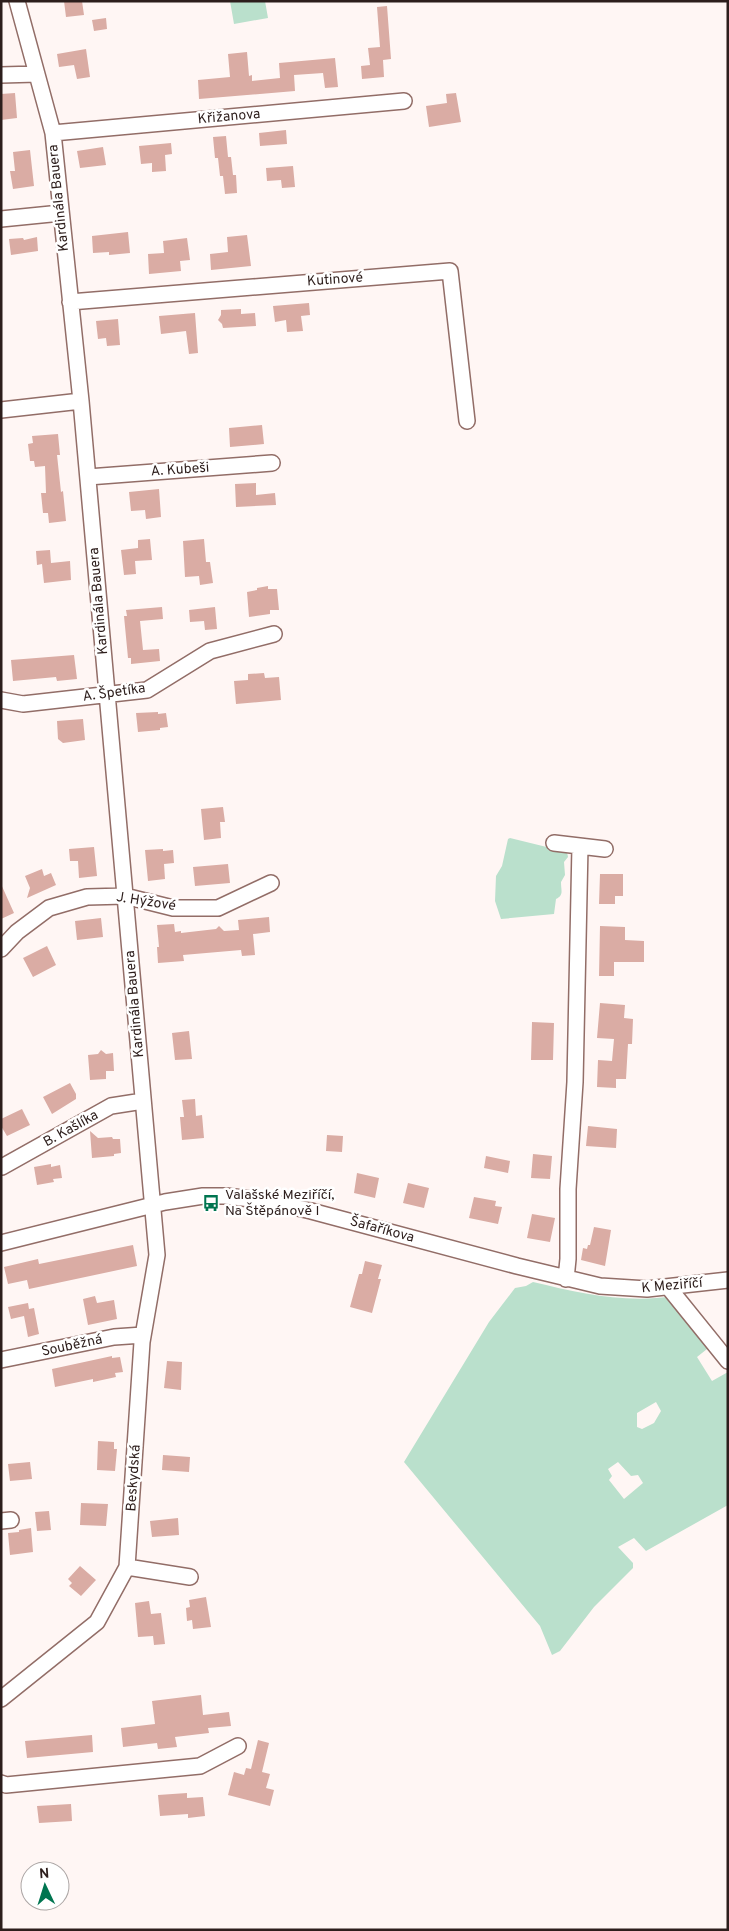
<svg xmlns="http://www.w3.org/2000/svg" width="729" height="1931" viewBox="0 0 729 1931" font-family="Overpass,sans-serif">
  <rect width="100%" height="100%" fill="#fff6f4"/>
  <path fill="#bae0cc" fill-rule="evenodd" d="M230,1H265L268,18L234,24Z
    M510,838L567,852L568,857L564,862L565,875L561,882C561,891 564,895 556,899L554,914L501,919L495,901L496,876L502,866L508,839Z
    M533,1282C579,1293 626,1304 673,1296L712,1345L697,1357L712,1381L728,1372V1505L646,1551L634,1538L618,1547L633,1563V1568L594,1607L560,1651L552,1655L540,1626L404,1462L489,1322L515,1288L526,1286ZM656,1402L661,1411L654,1423L642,1429L637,1427V1413ZM618,1462L631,1476L638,1475L643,1483L624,1499L609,1480L612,1476L608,1469Z"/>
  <path fill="#daaca4" d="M64,1H82L84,15L66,17Z
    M387,6L391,59L383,60L384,77L362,79L361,66L370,65L368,48L380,47L377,7Z
    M106,18L107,29L94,31L92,20Z
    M86,49L90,77L77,79L74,65L59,67L57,54Z
    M247,52L249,76L252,75V81L280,78L279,63L335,58L338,87L325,88L323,73L294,75L295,91L199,99L198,80L230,77L228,54Z
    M15,93L17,118L1,120V94Z
    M456,93L461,122L429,127L426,106L447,103L446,94Z
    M286,130L287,144L260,146L259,133Z
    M226,136L228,157H231L233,175H236L237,193L225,194L223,176H220L218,158H215L213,137Z
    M171,143L172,154L165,155L166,171L152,172V163L141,164L139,146Z
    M103,147L106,165L80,168L77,151Z
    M30,150L34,186L13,189L10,171H15L13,152Z
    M293,166L295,187L282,188L281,180L267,181L266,168Z
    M128,232L130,253L109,255V252L93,253L92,236Z
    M247,235L251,266L211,270L210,254L228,252L227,237Z
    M37,237L38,251L11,255L9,239L23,238L24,240Z
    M187,238L190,260L180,261L181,271L149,274L148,254L164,253L163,241Z
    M309,303L310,315L301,316L303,331L287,332L286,320L275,322L273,306Z
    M241,309V314L255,313L256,326L223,328L222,324L218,320L221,315V310Z
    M195,313L198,353L189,354L186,331L161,334L159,316Z
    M118,319L120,345L107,346L106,338L98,339L96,321Z
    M262,425L264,444L230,447L229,428Z
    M58,434L60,455H57L61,492L63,491L66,521L49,523L48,513H43L41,493H46L45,466L35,467L34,461H30L28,444L33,443L32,436Z
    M256,483V495L275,493L276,505L236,507L235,484Z
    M159,489L161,517L146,519L145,510L131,511L129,492Z
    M150,539L152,560L135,561L136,574L124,575L121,550L138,548V540Z
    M204,539L206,562H210L213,583L200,585L199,576L185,577L183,541Z
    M50,550L51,563L70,561L71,580L44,583L42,564L37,565L36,551Z
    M268,586V589H277L279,610H270V614L249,617L247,592L257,590V588Z
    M162,607L163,619L140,621L143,650L159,649L160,661L131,664V658H128L124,616H127L126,610Z
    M215,607L217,629L205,630L204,621L190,622L189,610Z
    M74,655L77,679L57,681L56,677L13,681L11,660Z
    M264,673L265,678L279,677L281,700L236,704L234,681L248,680V674Z
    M158,712V714L166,713L168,727L160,728V730L138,732L136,713Z
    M83,719L85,740L63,743L58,739L57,721Z
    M223,807L225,822H220L221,838L204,840L201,809Z
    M94,847L97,876L79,878L78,861H70L69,849Z
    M163,849V851L173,850L174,863L164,864L165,879L148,881L145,850Z
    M228,864L230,883L195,886L193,867Z
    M42,869L44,876L51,873L56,885L27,898L30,888L25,876Z
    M600,874H623V896H615V904H599Z
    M1,884L14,913L1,919Z
    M269,917L270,932L253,934L255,955L242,956L241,950L183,955L184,961L158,963L157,947H159L157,925L174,924L175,932L181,931V933L216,929L219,926L224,931L239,930L238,920Z
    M101,918L103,937L77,940L75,921Z
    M600,926L625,927V940L644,941V962H614V976H599Z
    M47,946L56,965L33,977L23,958Z
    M600,1003L625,1005L624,1018L633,1019L632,1044H628L626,1079H616V1088L597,1087L598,1060L612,1061L614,1039L597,1038Z
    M532,1022L554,1023L553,1060H531Z
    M189,1031L192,1059L175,1060L172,1033Z
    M101,1050L106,1054L113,1053L114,1071H106V1079L90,1080L88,1055L98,1054Z
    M70,1083L76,1094V1099L52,1114L43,1097Z
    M195,1099L196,1116L202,1115L204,1138L182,1140L180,1117H184L182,1100Z
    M22,1109L30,1125L7,1136L1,1126V1119Z
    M588,1126L617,1129L616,1148L586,1146Z
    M90,1131L98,1138L112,1137L113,1139H120L121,1153L114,1154V1156L92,1158Z
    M327,1135L343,1136L342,1152L326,1151Z
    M533,1154L552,1156L550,1179L531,1178Z
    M486,1156L510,1161L508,1173L484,1168Z
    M51,1164V1167L60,1165L62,1178L53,1179L54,1182L37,1185L34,1167Z
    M357,1173L379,1178L375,1198L354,1193Z
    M408,1183L429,1188L424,1208L403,1203Z
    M474,1197L496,1201L495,1206L502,1207L498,1224L469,1218Z
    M532,1214L555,1218L550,1242L527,1238Z
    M594,1227L611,1230L605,1266L581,1260L583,1248L587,1249L588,1245H590Z
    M133,1245L137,1266L29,1289L27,1280L8,1284L4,1267L38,1259L39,1264Z
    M365,1261L382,1265L378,1279H381L372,1313L350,1307L359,1274H362Z
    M95,1296L97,1303L114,1300L117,1319L88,1325L83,1299Z
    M28,1303L29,1309L34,1308L39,1334L28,1337L24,1316L11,1319L8,1307Z
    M112,1356V1358L120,1357L123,1372L115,1373L116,1377L93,1382V1379L55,1387L52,1369Z
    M167,1361L182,1362L181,1390L164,1388Z
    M98,1441L114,1442V1449H117L115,1471L97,1470Z
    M163,1455L190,1457L189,1472L162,1470Z
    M30,1462L32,1479L10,1481L8,1464Z
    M81,1503L108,1504L106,1526L80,1525Z
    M49,1511L51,1530L37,1531L35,1512Z
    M178,1518L179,1535L152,1537L150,1521Z
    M31,1528L33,1552L10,1555L8,1533L19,1532V1530Z
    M80,1566L96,1580L81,1596L69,1586L72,1583L68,1579Z
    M206,1597L211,1627L193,1629L192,1620L187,1621L186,1608L190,1607L189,1600Z
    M149,1601L151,1614L161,1613L165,1644L154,1645L153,1636L138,1637L135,1603Z
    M201,1695L203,1715L229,1712L231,1726L208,1728L209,1733L175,1737L177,1747L158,1749L157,1743L123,1747L121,1728L155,1724L152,1701Z
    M92,1735L93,1752L27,1758L25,1741Z
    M258,1740L269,1743L262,1772L270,1774L266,1788L274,1790L270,1806L228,1795L234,1772L244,1775L246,1768L251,1769Z
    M187,1793V1798L203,1797L205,1816L188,1818V1814L160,1816L158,1795Z
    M71,1804L72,1821L39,1823L37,1806Z"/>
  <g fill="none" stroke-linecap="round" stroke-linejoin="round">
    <g stroke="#926d67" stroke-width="18">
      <path id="minor" d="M1,75L37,74
        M53,133L404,101
        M1,219L61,213
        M70,302L450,271L467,421
        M1,410L81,401
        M88,477L272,463
        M1,700L23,704L147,690L210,651L274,634
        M554,843L605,849
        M1,949L17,932L49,908L87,897L125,896L173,908H218L271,883
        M2,1167L111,1106L143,1101
        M1,1243L165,1202L203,1196H226L267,1201L311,1211L517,1266L600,1286L647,1289L728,1280
        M566,1279L568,1259V1189L575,1082L580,846
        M669,1288L728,1361
        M1,1360L114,1337L143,1335
        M1,1521L11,1520
        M127,1567L190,1577
        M1,1699L97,1622L127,1567L142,1342L157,1255L81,401L53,133L17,1
        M1,1783L6,1785L200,1766L238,1746"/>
    </g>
    <use href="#minor" stroke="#fff" stroke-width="15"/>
  </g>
  <defs>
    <g id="bus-bare" transform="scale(1.35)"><path d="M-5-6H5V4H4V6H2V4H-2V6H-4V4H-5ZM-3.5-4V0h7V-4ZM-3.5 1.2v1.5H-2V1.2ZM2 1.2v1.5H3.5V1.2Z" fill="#007550" stroke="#fff" stroke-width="2.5" paint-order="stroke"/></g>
  </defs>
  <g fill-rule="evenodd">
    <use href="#bus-bare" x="211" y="1203"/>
  </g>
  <g text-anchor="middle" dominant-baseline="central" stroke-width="5" stroke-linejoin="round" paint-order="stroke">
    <g font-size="14" fill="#2d1e1c" stroke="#fff">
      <text transform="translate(229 117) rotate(-5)">Křižanova</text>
      <text transform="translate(59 198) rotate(-96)">Kardinála Bauera</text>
      <text transform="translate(335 280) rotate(-4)">Kutinové</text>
      <text transform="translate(180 470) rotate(-4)">A. Kubeši</text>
      <text transform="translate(99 601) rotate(-95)">Kardinála Bauera</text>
      <text transform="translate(114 693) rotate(-8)">A. Špetíka</text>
      <text transform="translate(146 902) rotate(9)">J. Hýžové</text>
      <text transform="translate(135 1004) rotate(-95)">Kardinála Bauera</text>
      <text transform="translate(71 1129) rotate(-29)">B. Kašlíka</text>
      <text transform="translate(382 1230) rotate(15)">Šafaříkova</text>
      <text transform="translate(672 1286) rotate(-5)">K Meziříčí</text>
      <text transform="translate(72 1346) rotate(-12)">Souběžná</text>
      <text transform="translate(134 1478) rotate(-86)">Beskydská</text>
    </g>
    <g font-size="14" fill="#2d1e1c" stroke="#fff" text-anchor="start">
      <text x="225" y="1195">Valašské Meziříčí,<tspan x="225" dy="16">Na Štěpánově I</tspan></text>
    </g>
  </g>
  <rect width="729" height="1931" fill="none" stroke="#2d1e1c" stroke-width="5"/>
  <g transform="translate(45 1886) rotate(356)"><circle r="24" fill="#ffffff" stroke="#aba5a4"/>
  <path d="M0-4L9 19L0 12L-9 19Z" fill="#007550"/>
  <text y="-8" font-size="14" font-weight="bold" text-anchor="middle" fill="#2d1e1c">N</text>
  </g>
</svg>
